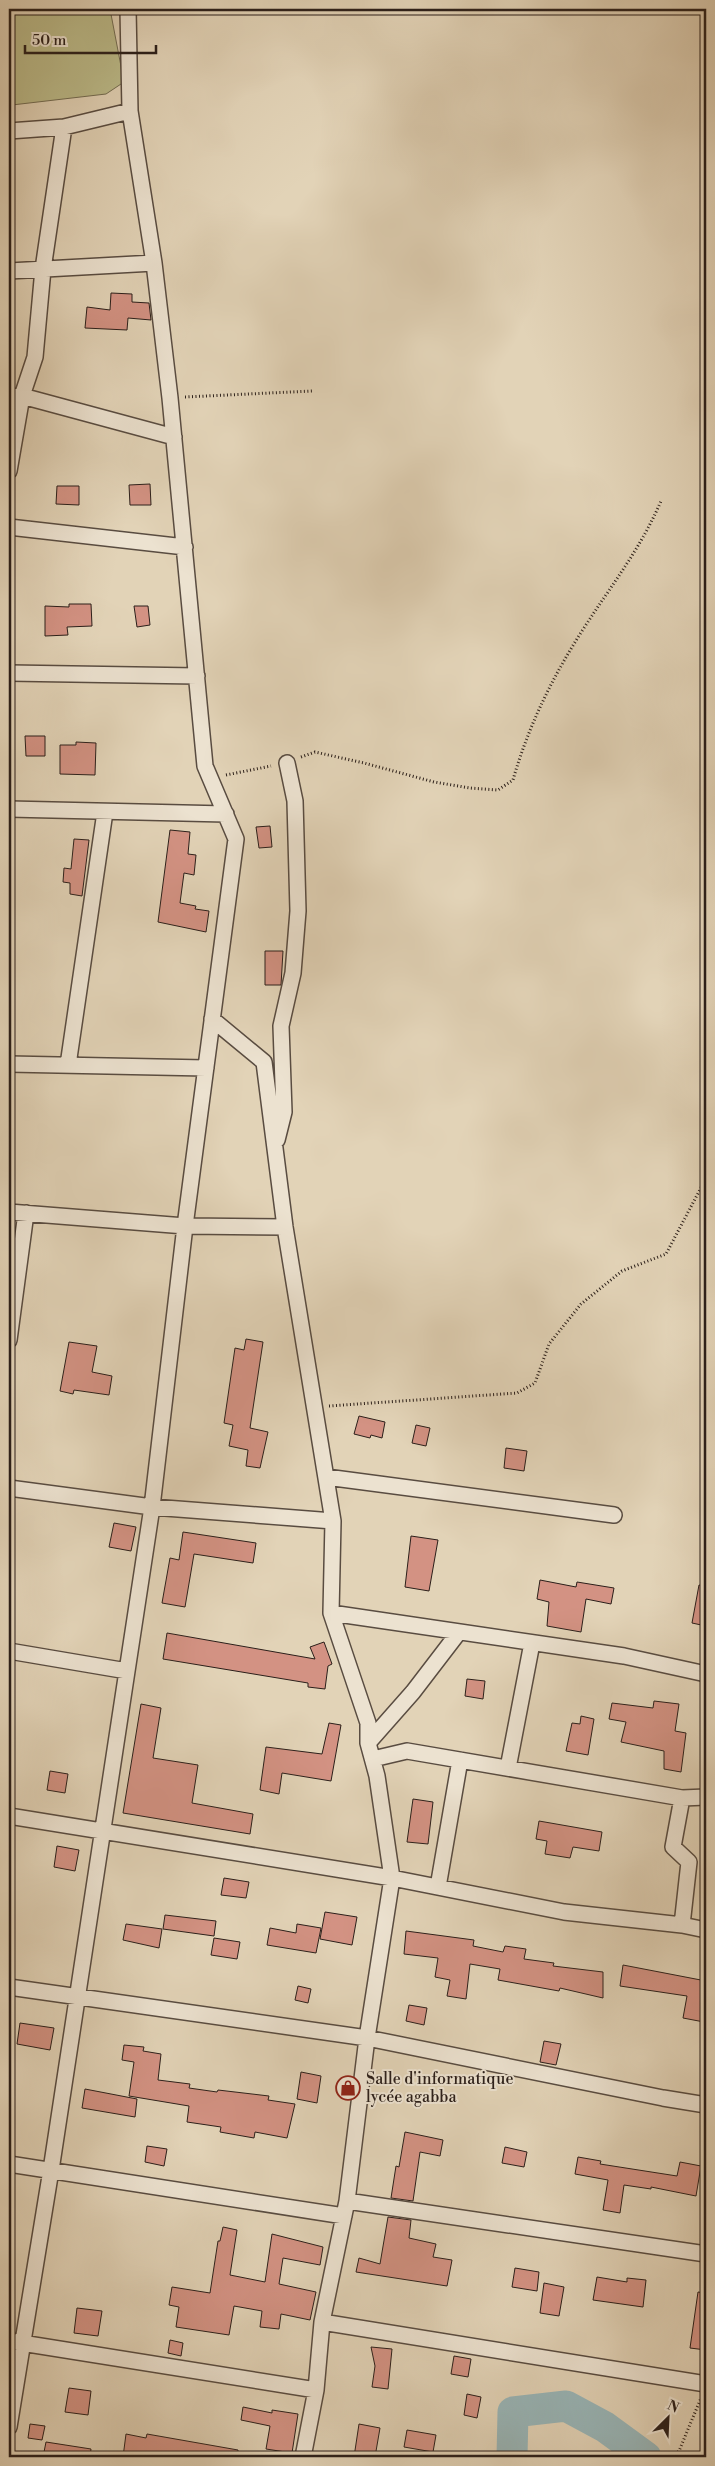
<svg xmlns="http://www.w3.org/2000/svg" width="715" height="2466" viewBox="0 0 715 2466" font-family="'Libre Bodoni',serif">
  <rect width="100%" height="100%" fill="#e2d3b7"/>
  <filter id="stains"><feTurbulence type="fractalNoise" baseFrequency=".004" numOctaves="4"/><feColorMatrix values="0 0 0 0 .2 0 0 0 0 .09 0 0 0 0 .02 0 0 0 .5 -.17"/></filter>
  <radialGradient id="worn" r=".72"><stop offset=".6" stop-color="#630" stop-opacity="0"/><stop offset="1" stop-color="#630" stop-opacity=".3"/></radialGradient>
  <path fill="#bbba89" stroke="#736c52" d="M9,9H110L124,82L106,94L12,105L9,101Z"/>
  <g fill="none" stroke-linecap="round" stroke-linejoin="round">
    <path stroke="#99b6b8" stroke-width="31" d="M512,2457L513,2412L566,2406L605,2427L646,2457"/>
  </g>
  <path fill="#d39283" stroke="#2b1f1a" d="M111,293L132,294V302L149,303L151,320L128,318L127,330L85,328L87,307L110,310Z
    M150,484L151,505H130L129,485Z
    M57,486H79V505L56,504Z
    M69,604H91L92,626L67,627L68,635L45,636V606L69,607Z
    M134,606H148L150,625L137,627Z
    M25,736H45V756H26Z
    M76,742L96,743L95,775L60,774V745H76Z
    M270,826L272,847L259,848L256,827Z
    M170,830L190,832L188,854L196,855L194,875L184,873L180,903L196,906L195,909L209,911L206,932L158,922Z
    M74,839L89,840L82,896L70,894V883L63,882L64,868L71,869Z
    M265,951H283L281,985H265Z
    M246,1339L263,1342L250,1428L268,1432L260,1468L246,1466L248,1450L229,1446L233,1425L224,1423L235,1348L244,1350Z
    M69,1342L97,1346L92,1372L112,1376L109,1395L74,1390L73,1394L60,1391Z
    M359,1416L385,1422L382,1438L371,1435L370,1438L354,1434Z
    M416,1425L430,1428L426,1446L412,1443Z
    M506,1448L527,1451L524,1471L504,1468Z
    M114,1523L136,1527L131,1551L109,1547Z
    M183,1532L256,1543L253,1563L194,1554L185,1607L162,1603L170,1558L179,1560Z
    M411,1536L438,1540L429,1591L405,1587Z
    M540,1580L576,1587L577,1582L614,1588L611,1604L586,1599L581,1632L547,1626L549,1602L537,1599Z
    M699,1585L706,1586V1626L692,1623Z
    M167,1633L315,1659L310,1647L324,1642L332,1664L328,1666L325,1689L308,1687V1683L163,1659Z
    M467,1679L485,1681L483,1699L465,1696Z
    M654,1701L679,1704L675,1731L686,1733L681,1772L664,1769V1751L621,1742L626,1722L609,1719L612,1703L653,1708Z
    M141,1704L161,1708L153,1758L198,1765L192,1803L253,1814L250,1834L123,1813Z
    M581,1716L594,1719L588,1755L566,1751L572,1723L580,1724Z
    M329,1723L341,1725L331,1781L282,1773L279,1794L260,1790L266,1747L322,1754Z
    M50,1771L68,1774L65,1793L47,1790Z
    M413,1799L433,1802L428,1844L407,1842Z
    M539,1821L602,1832L599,1851L573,1847L570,1858L545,1854L547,1841L536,1839Z
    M57,1846L79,1850L75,1871L54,1867Z
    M224,1878L249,1882L246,1898L221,1895Z
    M325,1912L357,1917L352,1945L320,1939Z
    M165,1915L216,1921L214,1936L163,1929Z
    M126,1924L162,1929L159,1948L123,1940Z
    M297,1924L321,1928L316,1953L267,1945L270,1928L296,1933Z
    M406,1931L474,1940L473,1946L503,1952L505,1946L526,1949L524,1959L554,1963L553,1966L603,1972V1998L560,1988L559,1991L498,1980L500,1969L470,1964L466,1999L447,1996L450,1980L435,1977L438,1958L404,1954Z
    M214,1938L240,1942L237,1959L211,1955Z
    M623,1965L706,1981L704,2022L683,2018L687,1996L620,1986Z
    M298,1986L311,1989L308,2003L295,2000Z
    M409,2005L427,2008L424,2025L406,2021Z
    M20,2023L54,2028L50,2050L17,2044Z
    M544,2041L561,2044L556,2065L540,2062Z
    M124,2045L144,2047L143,2051L161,2054L158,2080L190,2084L189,2088L217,2092L218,2090L269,2096L268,2100L295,2104L287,2138L255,2132L254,2138L220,2132L221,2127L187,2122L189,2106L129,2096L134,2062L122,2060Z
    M301,2072L321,2076L317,2103L297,2099Z
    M85,2089L137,2099L135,2117L82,2108Z
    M405,2132L443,2140L440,2156L420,2152L413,2201L391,2198L396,2166L399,2167Z
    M147,2146L167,2149L164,2166L145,2162Z
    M505,2147L527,2152L524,2167L502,2163Z
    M578,2157L601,2161L600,2164L677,2176L680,2162L701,2166L696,2196L651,2187V2189L624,2185L620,2213L603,2210L608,2180L575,2174Z
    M388,2217L411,2220L409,2238L436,2244L433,2257L452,2260L447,2286L356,2272L359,2258L380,2264Z
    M223,2227L237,2230L230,2275L265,2282L272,2234L323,2247L320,2265L283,2258L279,2284L316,2292L310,2320L281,2314L279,2329L260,2327L262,2311L234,2306L229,2335L176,2327L179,2307L169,2305L172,2287L210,2293L218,2241H220Z
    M515,2268L539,2272L537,2291L512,2287Z
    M597,2277L627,2282V2278L646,2280L643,2307L593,2300Z
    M544,2283L564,2287L559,2316L540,2313Z
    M698,2292L706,2293V2350L690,2348Z
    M77,2308L102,2311L98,2336L74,2333Z
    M170,2340L183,2343L181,2356L168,2353Z
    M371,2347L392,2349L388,2389L372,2387L375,2366Z
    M454,2356L471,2359L468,2377L451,2374Z
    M69,2388L91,2391L88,2415L65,2412Z
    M467,2394L481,2397L477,2418L464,2415Z
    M243,2407L272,2413V2410L298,2414L292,2453L266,2449L270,2426L241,2420Z
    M30,2424L45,2426L42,2440L28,2438Z
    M359,2424L380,2428L375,2457H354Z
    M407,2430L436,2435L433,2452L404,2447Z
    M126,2434L146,2438L147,2434L238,2450V2457H123Z
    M46,2442L91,2449L90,2457H43Z"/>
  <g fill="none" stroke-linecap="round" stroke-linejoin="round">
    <g stroke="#594c41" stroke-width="18">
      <path id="street" d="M9,131L64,127L130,111
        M9,271L154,263
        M9,397L22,396L174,437
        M9,471L22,396L35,357L43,269L64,127
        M9,527L185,547
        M9,673L197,676
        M9,809L226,814
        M212,1019L264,1062L285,1227L333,1521L331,1613L368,1723V1743L377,1776L392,1878L367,2038L347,2201L322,2322L316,2390L303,2457
        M9,1064L206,1068
        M68,1065L105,812
        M277,1140L284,1112L281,1026L293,973L298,911L295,801L287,763
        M9,1212L185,1226L285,1227
        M9,1340L26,1213
        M326,1477L614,1515
        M9,1488L152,1507L333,1521
        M331,1613L624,1656L706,1674
        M9,1651L127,1671
        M368,1743L413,1692L459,1632
        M373,1759L407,1751L682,1798L706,1797
        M508,1768L532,1643
        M9,1816L392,1878L564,1912L682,1925L689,1862L673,1847L682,1798
        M438,1887L460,1760
        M682,1925L706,1930
        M9,1987L367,2038L663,2098L706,2105
        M9,2164L344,2216
        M347,2201L706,2254
        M322,2322L706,2384
        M9,2341L316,2390
        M9,2427L51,2170L152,1507L185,1226L236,839L205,766L170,398L154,263L130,111L128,9"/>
    </g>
    <path stroke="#2b1f1a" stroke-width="3" stroke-dasharray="1 2.5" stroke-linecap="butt" d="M185,397L312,391
      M301,757L315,752L364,763L434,782L470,788L498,790L513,780C528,727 552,678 582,631C610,587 640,550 661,501
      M226,775L271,766
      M329,1406L517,1393L535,1383L549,1344L581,1304L622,1271L666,1254L704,1182L703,1164L706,1155
      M673,2457L679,2451L701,2398"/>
    <use href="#street" stroke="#ece2d0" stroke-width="15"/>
  </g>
  <defs>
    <g id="shop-ring" transform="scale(1.25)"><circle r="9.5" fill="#ece2d0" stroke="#8f2418" stroke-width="1.5"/><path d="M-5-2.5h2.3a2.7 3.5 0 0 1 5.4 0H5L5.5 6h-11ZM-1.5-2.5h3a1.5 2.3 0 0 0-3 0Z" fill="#8f2418"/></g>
  </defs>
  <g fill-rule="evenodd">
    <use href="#shop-ring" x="348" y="2088"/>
  </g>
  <g text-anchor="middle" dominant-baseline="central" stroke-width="4" stroke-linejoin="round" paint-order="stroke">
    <g font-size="16" fill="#2b1f1a" stroke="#ece2d0" text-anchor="start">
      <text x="366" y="2079">Salle d'informatique<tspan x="366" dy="18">lycée agabba</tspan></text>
    </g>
  </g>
  <rect width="715" height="2466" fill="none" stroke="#e2d3b7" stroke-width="30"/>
  <rect x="10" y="10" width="695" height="2446" fill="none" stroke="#2b1f1a" stroke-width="2.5"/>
  <rect x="15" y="15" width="685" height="2436" fill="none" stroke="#2b1f1a"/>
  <g transform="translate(668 2418) rotate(24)" stroke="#ece2d0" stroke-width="4" paint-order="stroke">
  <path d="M0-4L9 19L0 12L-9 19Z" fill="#2b1f1a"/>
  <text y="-8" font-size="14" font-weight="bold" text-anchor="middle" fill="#2b1f1a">N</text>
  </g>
  <path d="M25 45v8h131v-8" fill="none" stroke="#2b1f1a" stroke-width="2.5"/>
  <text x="32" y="45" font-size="15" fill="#2b1f1a" stroke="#ece2d0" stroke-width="4" paint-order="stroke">50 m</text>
  <rect width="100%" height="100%" filter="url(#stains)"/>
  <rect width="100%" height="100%" fill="url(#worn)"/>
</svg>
